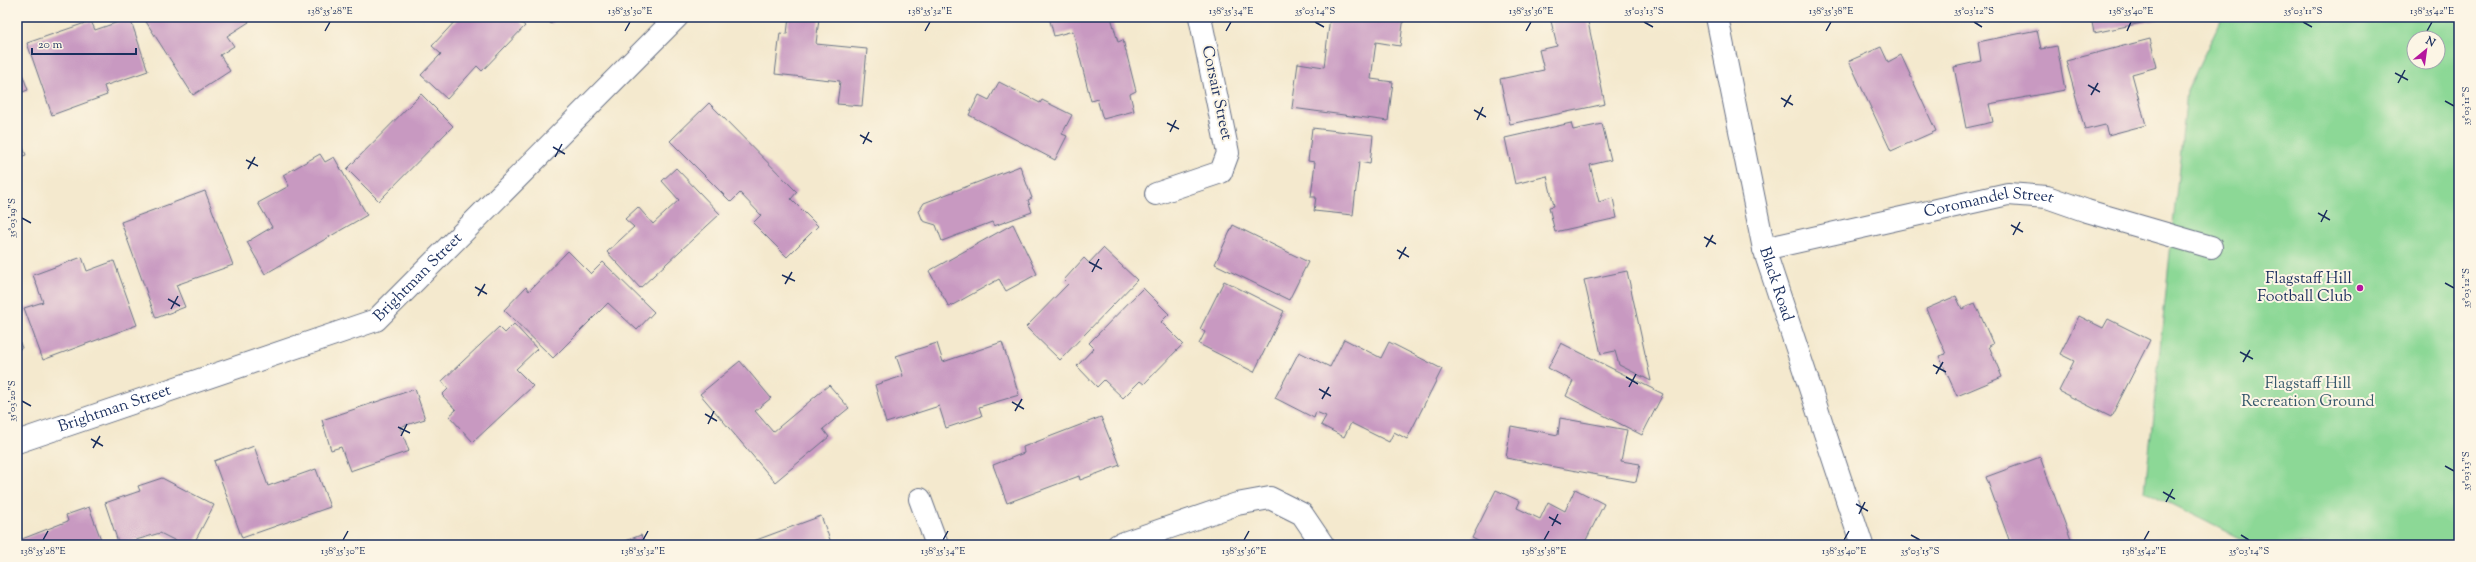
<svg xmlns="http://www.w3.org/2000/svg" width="2476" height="562" viewBox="0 0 2476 562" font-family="'Sorts Mill Goudy',serif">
  <rect width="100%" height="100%" fill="#fcf5e5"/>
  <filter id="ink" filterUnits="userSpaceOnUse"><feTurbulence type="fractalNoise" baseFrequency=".025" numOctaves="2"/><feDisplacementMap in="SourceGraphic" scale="8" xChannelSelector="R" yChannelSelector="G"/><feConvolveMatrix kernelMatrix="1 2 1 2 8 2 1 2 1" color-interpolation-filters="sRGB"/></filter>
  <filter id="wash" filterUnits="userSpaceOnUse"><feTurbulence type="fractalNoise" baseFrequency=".012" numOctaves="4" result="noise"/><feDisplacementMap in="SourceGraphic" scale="16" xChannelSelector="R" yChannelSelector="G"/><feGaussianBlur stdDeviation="0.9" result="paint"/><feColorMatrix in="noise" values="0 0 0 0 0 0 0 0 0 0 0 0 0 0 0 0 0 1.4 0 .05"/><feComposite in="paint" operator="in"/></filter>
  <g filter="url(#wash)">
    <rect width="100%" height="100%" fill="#f4e9ce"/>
    <path fill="#8cd896" stroke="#54847a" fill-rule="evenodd" d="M2222,17H2459V545H2253L2145,491L2187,91ZM2414,38H2438V62H2414Z"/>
    <g id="blocks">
      <path fill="#c899c1" d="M143,17H246L249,22L227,36L234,46L220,55L230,71L193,95Z
        M459,17H515L525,26L482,71L477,66L447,99L421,75L441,54L432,46Z
        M545,17H558L551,24Z
        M789,17L819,18L816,44L867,49L862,106L837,104L840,81L775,74L780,33L787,34Z
        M1049,17H1111L1118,42L1123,40L1136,91L1130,94L1134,111L1103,119L1097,99L1091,101L1073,31L1054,36Z
        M1330,17H1404L1400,46L1376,42L1371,79L1393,82L1388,121L1292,108L1298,63L1324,67Z
        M1550,17H1587L1605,104L1510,124L1500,79L1544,70L1539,50L1557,46Z
        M2091,17H2165V18L2094,33Z
        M130,18L148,71L104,86L107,95L52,115L27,43L91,21L95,30Z
        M2037,30L2041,49L2057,46L2065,90L1989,104L1993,122L1966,128L1954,67L1981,61L1978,42Z
        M2150,39L2157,67L2132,74L2146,125L2108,135L2105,125L2085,130L2066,61Z
        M1881,47L1888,62L1901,55L1936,131L1891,151L1849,61Z
        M17,60L28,90L17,94Z
        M999,82L1040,103L1042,100L1072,115L1062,134L1067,136L1055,160L969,115L979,95L989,100Z
        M421,94L453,126L379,201L347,169Z
        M709,103L797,192L791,199L818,226L787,257L753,223L761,215L740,193L731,202L670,141Z
        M1571,123L1573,130L1602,124L1611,160L1590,165L1599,202L1613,198L1617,218L1555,232L1549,207L1554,206L1547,176L1515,184L1505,138Z
        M1312,128L1373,135L1370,164L1359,162L1353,215L1314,211L1316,197H1311L1315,162L1308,161Z
        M17,132L26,155L17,158Z
        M320,154L325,162L334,157L367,215L265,274L247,242L272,227L258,203L289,186L283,175Z
        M1020,166L1032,198L1028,200L1032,212L994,226L992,222L942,241L936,225L923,221L919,211L924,203Z
        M676,168L720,214L640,288L607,252L634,227L625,219L638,207L653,224L679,200L662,181Z
        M205,191L233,265L176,285L185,307L156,318L121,222Z
        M1013,224L1037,274L1006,291L999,279L949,307L929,271Z
        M1233,225L1308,262L1289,300L1215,264Z
        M1103,248L1137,280L1060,360L1026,327L1068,284L1064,280L1084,258L1089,263Z
        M568,251L591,274L603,262L654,312L637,330L608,303L553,358L504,310L526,287L529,291Z
        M82,257L87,271L114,261L137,325L43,360L24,308L43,302L33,275Z
        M1627,271L1651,381L1619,365L1615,351L1601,354L1584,280Z
        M1224,281L1284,311L1254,372L1199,344L1205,332L1200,329Z
        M1143,288L1169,314L1161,322L1183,344L1144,384L1140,381L1123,398L1104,380L1097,387L1077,366L1094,348L1089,343Z
        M1956,296L1962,309L1975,303L1993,344L1989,346L2002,377L1957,396L1939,356L1946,354L1926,309Z
        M2079,316L2103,328L2108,319L2150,340L2111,417L2059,391L2074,361L2060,354Z
        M514,324L537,349L516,369L533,386L473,442L449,416L456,410L442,395L448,389L442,381L499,327L505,333Z
        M17,335L22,348L17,350Z
        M1344,339L1381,358L1389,342L1442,369L1407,439L1394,432L1389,442L1351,423L1344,437L1321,425L1326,416L1316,412L1314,418L1275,398L1299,352L1330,367Z
        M1002,342L1019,395L979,407L982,416L946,428L939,406L886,423L875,385L903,376L896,356L937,343L943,362Z
        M1561,343L1663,394L1642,435L1566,396L1573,381L1548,368Z
        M740,361L771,398L755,411L773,432L829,385L849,408L823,429L829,437L775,482L700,394Z
        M415,389L425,419L400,427L409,451L350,471L341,447L331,450L322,420Z
        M1101,417L1120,465L1080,480L1079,476L1007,503L993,465L1024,453L1023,447Z
        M1560,418L1627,430L1621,461L1640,464L1636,482L1506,458L1511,426L1558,435Z
        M254,446L268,486L316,469L330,507L242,538L214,461Z
        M2040,457L2073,545H2011L1986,477Z
        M162,478L214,505L193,545H184L160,533L119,545L105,503L140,491L138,486Z
        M1575,489L1604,504L1584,544L1586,545H1486L1472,538L1496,490L1520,501L1517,508L1540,519L1548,502L1565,511Z
        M89,507L103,545H17V541L68,521L66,515Z
        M821,516L832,545H743Z
        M641,535L645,545H615Z"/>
    </g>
  </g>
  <g filter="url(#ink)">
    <use href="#blocks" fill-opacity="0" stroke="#677085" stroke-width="1"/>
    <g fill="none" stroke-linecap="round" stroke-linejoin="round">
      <g stroke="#677085" stroke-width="24">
        <g id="minor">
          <path d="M1156,194L1221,172L1228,153L1200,17"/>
          <path id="s1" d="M1764,249L2008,194L2047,197L2087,211L2211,247"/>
          <path id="s2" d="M17,442L376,320L677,17"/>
          <path d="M920,499L937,545"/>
          <path d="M1118,545L1237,504L1270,498L1302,514L1323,545"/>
        </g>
      </g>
      <g stroke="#677085" stroke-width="24">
        <g id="secondary">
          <path id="s3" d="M1717,17L1764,249L1862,545"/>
        </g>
      </g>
      <use href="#minor" stroke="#fff" stroke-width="22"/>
      <use href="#secondary" stroke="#fff" stroke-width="22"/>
    </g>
  </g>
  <path fill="none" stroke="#1b2f5e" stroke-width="1.5" d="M1315,22L1324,27M1644,22L1653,27M1974,22L1982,27M2303,22L2312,27M325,31L330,22M625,31L630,22M925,31L930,22M1226,31L1231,22M1526,31L1531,22M1826,31L1831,22M2127,31L2131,22M2427,31L2432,22M2395,73L2408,80M2398,83L2405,70M2088,85L2100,92M2091,95L2098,83M1781,98L1793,105M2445,101L2454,106M1784,107L1791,95M1474,110L1486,117M1477,120L1483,107M1167,123L1179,129M1170,132L1176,120M860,135L872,142M863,144L869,132M553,147L565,154M555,157L562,144M246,160L258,166M248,169L255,157M2318,213L2330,220M22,218L31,223M2321,222L2327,210M2011,225L2023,232M2013,235L2020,222M1704,237L1716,244M1706,247L1713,235M1397,250L1409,257M1399,259L1406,247M1089,262L1102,269M1092,272L1099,259M782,275L795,281M2445,283L2454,288M785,284L792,272M475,287L487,294M478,296L485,284M168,299L180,306M171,309L178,296M2240,352L2253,359M2243,362L2250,350M1933,365L1946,372M1936,374L1943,362M1626,377L1638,384M1629,387L1636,374M1319,389L1331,396M1322,399L1329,387M22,401L31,406M1012,402L1024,409M1015,411L1022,399M705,414L717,421M708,424L714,411M398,427L410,433M401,436L407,424M91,439L103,446M93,448L100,436M2445,466L2454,471M2163,492L2175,499M2166,502L2173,489M1856,504L1868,511M1859,514L1865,502M1549,517L1561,524M1552,526L1558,514M1911,535L1920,540M2241,535L2249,540M43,540L48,531M343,540L348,531M643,540L648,531M943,540L948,531M1244,540L1249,531M1544,540L1549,531M1844,540L1849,531M2144,540L2149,531"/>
  <circle fill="#b5179e" stroke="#fcf5e5" stroke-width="1.5" cx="2360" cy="288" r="4"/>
  <g text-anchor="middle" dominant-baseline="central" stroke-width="4" stroke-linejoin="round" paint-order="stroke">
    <g font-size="16" fill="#1b2f5e" stroke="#fcf5e5">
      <text transform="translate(1216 93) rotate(78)">Corsair Street</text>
      <text stroke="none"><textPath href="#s1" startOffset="230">Coromandel Street</textPath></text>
      <text stroke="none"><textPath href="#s2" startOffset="439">Brightman Street</textPath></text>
      <text stroke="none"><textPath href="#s3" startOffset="274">Black Road</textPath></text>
      <text stroke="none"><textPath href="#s2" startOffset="103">Brightman Street</textPath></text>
    </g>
    <g font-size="16" fill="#1b2f5e" stroke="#fcf5e5" text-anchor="end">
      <text x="2352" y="279">Flagstaff Hill<tspan x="2352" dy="18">Football Club</tspan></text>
    </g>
    <g font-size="16" fill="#37596c" stroke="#fcf5e5">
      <text x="2308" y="384">Flagstaff Hill<tspan x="2308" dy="18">Recreation Ground</tspan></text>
    </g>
  </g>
  <rect width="2476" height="562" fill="none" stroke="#fcf5e5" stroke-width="44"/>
  <g transform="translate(2426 50) rotate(29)"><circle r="19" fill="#fcf5e5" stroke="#a2a6af"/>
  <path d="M0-3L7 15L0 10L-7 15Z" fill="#b5179e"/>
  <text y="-6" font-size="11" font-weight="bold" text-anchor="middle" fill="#1b2f5e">N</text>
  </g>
  <path d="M32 48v6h104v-6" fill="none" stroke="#1b2f5e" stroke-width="2"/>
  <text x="38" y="48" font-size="12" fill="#1b2f5e" stroke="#fcf5e5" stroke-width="3" paint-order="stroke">20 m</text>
  <rect x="22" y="22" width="2432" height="518" fill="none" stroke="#1b2f5e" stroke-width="1.5"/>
  <g font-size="10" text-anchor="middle" fill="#1b2f5e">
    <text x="330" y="14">138°35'28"E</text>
    <text x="630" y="14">138°35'30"E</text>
    <text x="930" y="14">138°35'32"E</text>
    <text x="1231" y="14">138°35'34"E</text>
    <text x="1315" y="14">35°03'14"S</text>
    <text x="1531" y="14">138°35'36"E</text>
    <text x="1644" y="14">35°03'13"S</text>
    <text x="1831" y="14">138°35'38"E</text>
    <text x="1974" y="14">35°03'12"S</text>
    <text x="2131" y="14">138°35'40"E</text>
    <text x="2303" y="14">35°03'11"S</text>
    <text x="2432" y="14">138°35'42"E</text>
    <text transform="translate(2465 106) rotate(-90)" y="4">35°03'11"S</text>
    <text transform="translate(11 218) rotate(-90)" y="4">35°03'19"S</text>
    <text transform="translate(2465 288) rotate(-90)" y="4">35°03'12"S</text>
    <text transform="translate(11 401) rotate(-90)" y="4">35°03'20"S</text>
    <text transform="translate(2465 471) rotate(-90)" y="4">35°03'13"S</text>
    <text x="43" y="554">138°35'28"E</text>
    <text x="343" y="554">138°35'30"E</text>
    <text x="643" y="554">138°35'32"E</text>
    <text x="943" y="554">138°35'34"E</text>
    <text x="1244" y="554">138°35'36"E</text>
    <text x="1544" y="554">138°35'38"E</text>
    <text x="1844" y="554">138°35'40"E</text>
    <text x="1920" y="554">35°03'15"S</text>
    <text x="2144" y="554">138°35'42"E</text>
    <text x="2249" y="554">35°03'14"S</text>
  </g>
</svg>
